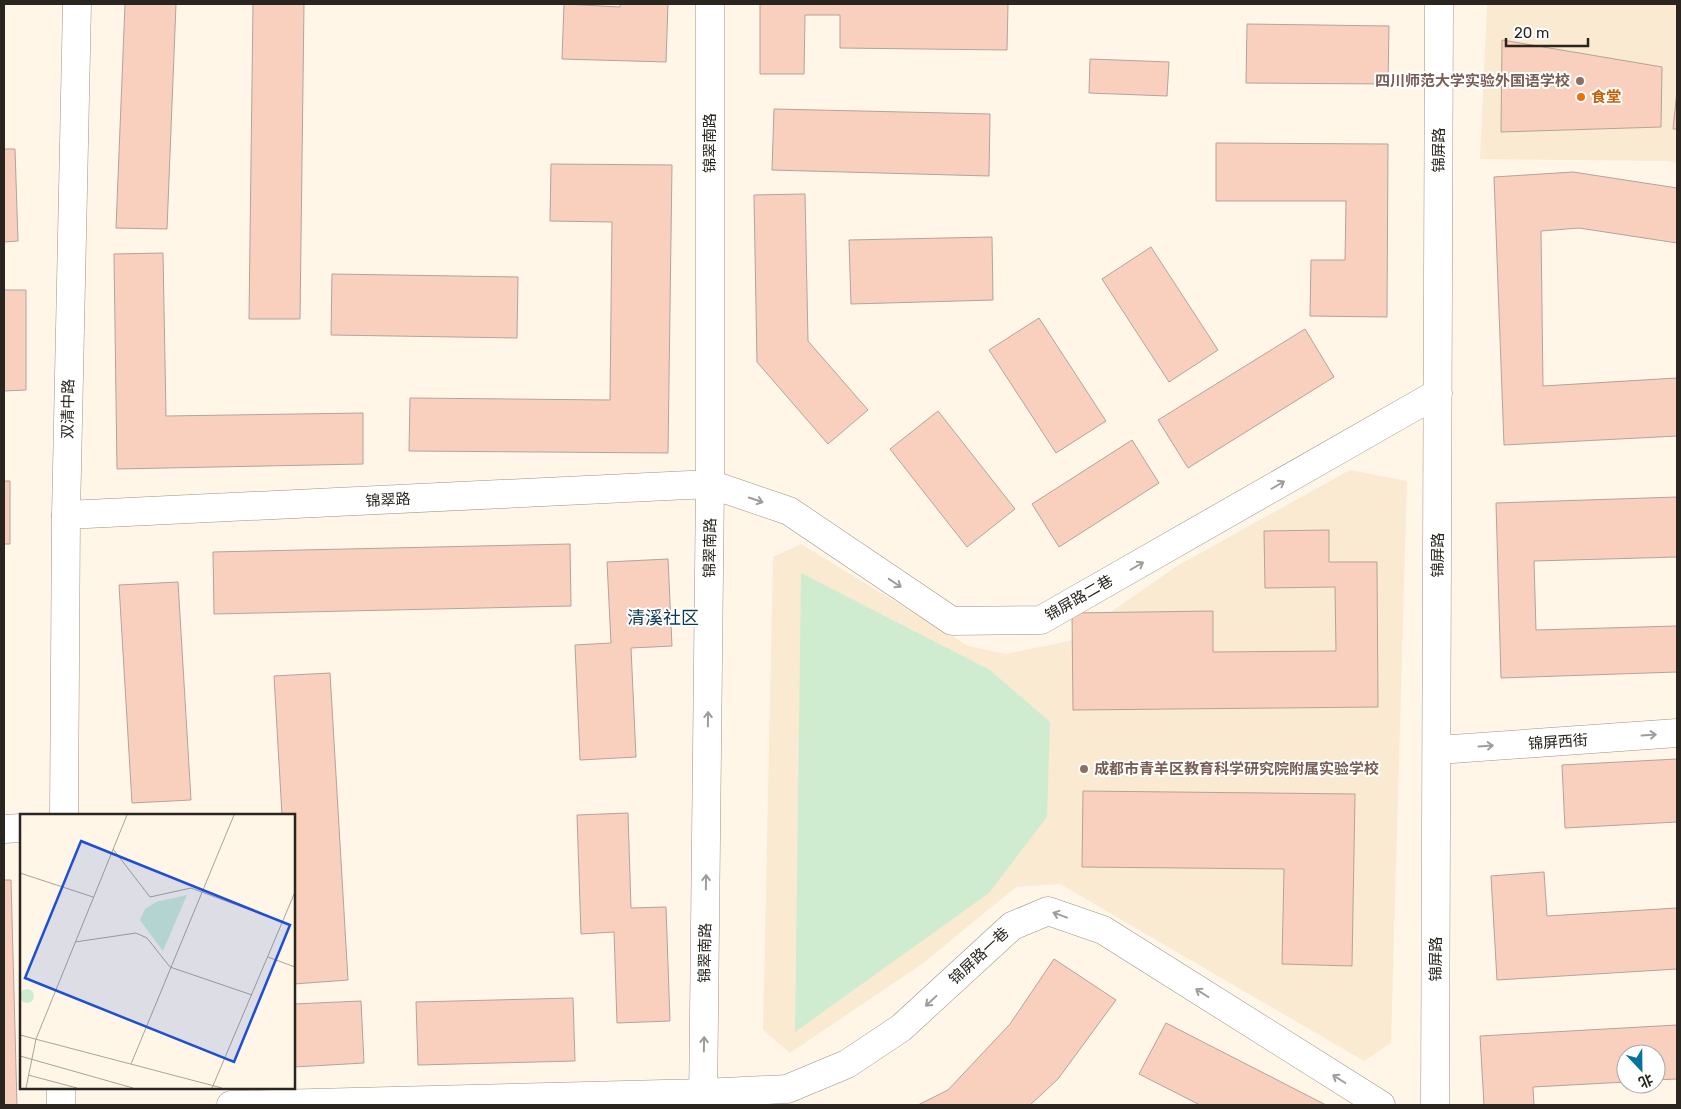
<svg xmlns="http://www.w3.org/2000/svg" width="1681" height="1109" viewBox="0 0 1681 1109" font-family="Rubik,'Noto Sans SC',sans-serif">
  <rect width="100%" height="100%" fill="#fff6e8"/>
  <path fill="#faead2" d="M1487,4H1677V163L1666,161L1480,159Z
    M1350,470L1407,481L1391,1043L1364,1061L1060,884L1016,887L922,964L790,1053L763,1030L773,557L801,544L968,646L1006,654L1069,641L1177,566Z"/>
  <path fill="#cfecd1" d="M801,573L990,670L1050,722L1047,817L989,893L795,1032Z"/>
  <path fill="#f9d0be" stroke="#b5a29a" d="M125,4H176L167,229L116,228Z
    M253,4H304L300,319H249Z
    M564,4L620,7V4H668L666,62L562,59Z
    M760,4H1008L1007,50L840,48V15H805L804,74H760Z
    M1247,24L1389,26L1388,84L1246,83Z
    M1502,40L1662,67L1661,127L1501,132Z
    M1090,59L1169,62L1167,96L1089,93Z
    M1677,91V129H1673Z
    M774,109L990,114L989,176L772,170Z
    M1216,143L1388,144L1387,317L1310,316L1311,260H1345L1346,201H1216Z
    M4,149H15L18,241L4,242Z
    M551,164L672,165L668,453L409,451L410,398L610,400L612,222L550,221Z
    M1573,172L1677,188V243L1579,228L1541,231L1543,386L1677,378V436L1504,445L1494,177Z
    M805,194L808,341L868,410L828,444L757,362L754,195Z
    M992,237L993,300L851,304L849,240Z
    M1151,247L1218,350L1169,382L1102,279Z
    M163,253L166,416L363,413V464L117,469L114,254Z
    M332,274L518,277L517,338L331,335Z
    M4,290H26V390L4,391Z
    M1039,318L1106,421L1056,453L989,350Z
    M1305,329L1334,377L1188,468L1158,420Z
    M938,411L1015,509L967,547L890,449Z
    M1132,440L1159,483L1059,547L1032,504Z
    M4,481H10V544H4Z
    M1677,497V557L1534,561L1536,630L1677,626V672L1501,678L1496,503Z
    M1329,530V562H1377L1378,707L1073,710L1072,613L1213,611V652L1336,651L1335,587L1265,588L1264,531Z
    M570,544L571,606L214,614L213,552Z
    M668,559L672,646L631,648L636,757L580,760L575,645L611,643L607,562Z
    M178,582L191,800L132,803L119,585Z
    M330,673L348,980L294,984V815H282L274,676Z
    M1677,759V822L1565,828L1562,765Z
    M1083,791L1355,794L1352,966L1282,964L1284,869L1082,867Z
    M628,813L631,908L666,907L670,1021L617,1023L614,932L581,934L577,815Z
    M1544,872L1547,916L1677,908V969L1497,980L1491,876Z
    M4,880H11L17,1105H4Z
    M1054,959L1116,1000L1058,1079L1030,1105H918L948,1090L1010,1024Z
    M573,998L575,1061L418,1065L416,1002Z
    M361,1001L364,1063L294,1067V1004Z
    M1166,1023L1326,1105H1200L1139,1074Z
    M1677,1025V1079L1656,1080V1054H1626V1082L1533,1087L1534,1105H1484L1480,1036Z"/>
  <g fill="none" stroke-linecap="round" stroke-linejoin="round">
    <g stroke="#9d9383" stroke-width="29">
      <path id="minor" d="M66,515L710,484L789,511L952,621L1041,620L1438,393
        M1438,750L1677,733
        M4,829L21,828
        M231,1105L703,1093L787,1089L847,1064L901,1028L1012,926L1048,911L1103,930L1381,1105
        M703,1105L710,484V4
        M1435,1105L1439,4"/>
    </g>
    <g stroke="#9d9383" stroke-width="29">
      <path id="tertiary" d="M64,815L66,515L77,4
        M61,1105V1088"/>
    </g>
    <use href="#minor" stroke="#fff" stroke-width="28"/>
    <use href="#tertiary" stroke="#fff" stroke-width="28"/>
  </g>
  <defs><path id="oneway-shaft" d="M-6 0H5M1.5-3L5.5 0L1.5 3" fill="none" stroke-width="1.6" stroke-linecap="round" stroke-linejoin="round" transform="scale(1.25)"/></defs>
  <g stroke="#9f9d9a">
    <use href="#oneway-shaft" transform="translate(1278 485) rotate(-30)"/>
    <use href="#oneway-shaft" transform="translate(756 500) rotate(19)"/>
    <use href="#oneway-shaft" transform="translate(1137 566) rotate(-30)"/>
    <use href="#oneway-shaft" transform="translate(895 583) rotate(34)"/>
    <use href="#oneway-shaft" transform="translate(708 719) rotate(-89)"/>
    <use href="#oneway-shaft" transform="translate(1649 735) rotate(-4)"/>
    <use href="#oneway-shaft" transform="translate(1486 746) rotate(-4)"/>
    <use href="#oneway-shaft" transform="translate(706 882) rotate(-89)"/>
    <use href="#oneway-shaft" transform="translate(1060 915) rotate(-160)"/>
    <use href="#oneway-shaft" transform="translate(1202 993) rotate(-148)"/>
    <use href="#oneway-shaft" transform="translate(931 1001) rotate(137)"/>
    <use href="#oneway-shaft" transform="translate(704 1044) rotate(-89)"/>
    <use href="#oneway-shaft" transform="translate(1339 1079) rotate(-148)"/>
  </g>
  <g fill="#8d6e63" stroke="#fff" stroke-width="2">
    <circle cx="1580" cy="81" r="5"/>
    <circle cx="1084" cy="769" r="5"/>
  </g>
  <circle fill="#e8710a" stroke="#fff" stroke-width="2" cx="1581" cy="97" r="5"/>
  <g text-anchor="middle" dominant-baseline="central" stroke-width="4" stroke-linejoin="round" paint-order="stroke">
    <g font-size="15" font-weight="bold" fill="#785e54" stroke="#fff" text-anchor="end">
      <text x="1570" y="81">四川师范大学实验外国语学校</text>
      <text x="1094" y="769" text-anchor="start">成都市青羊区教育科学研究院附属实验学校</text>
    </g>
    <g font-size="15" font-weight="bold" fill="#c56008" stroke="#fff" text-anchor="start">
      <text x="1591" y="97">食堂</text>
    </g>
    <g font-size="15" fill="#2a261f" stroke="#fff">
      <text transform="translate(710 143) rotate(-90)">锦翠南路</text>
      <text transform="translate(1439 150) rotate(-90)">锦屏路</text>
      <text transform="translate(68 409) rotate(-89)">双清中路</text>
      <text transform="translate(388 500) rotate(-3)">锦翠路</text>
      <text transform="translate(710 548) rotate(-89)">锦翠南路</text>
      <text transform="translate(1438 555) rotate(-90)">锦屏路</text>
      <text transform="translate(1079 598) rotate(-30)">锦屏路二巷</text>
      <text transform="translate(1558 742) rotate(-4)">锦屏西街</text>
      <text transform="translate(705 953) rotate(-89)">锦翠南路</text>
      <text transform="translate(979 956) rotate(-43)">锦屏路一巷</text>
      <text transform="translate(1436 959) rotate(-90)">锦屏路</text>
    </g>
    <g font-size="18" fill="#0d394f" stroke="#fff">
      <text x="663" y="618">清溪社区</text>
    </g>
  </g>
  <g transform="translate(20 814)">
    <rect width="275" height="275" fill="#fff6e8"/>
    <path d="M167,81L143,137L120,106L125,95L136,88ZM0 182a7 7 0 1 1 14 0a7 7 0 1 1-14 0Z" fill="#cfecd1"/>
    <path fill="none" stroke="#aaa398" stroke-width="1" d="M93,35L130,83L171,74L262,108M0,59L73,83M55,128L116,119L127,124L150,153L232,181M248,143L275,153M0,221L202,274M0,242L113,274M111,250L214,1M8,261L57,274M6,274L16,225L107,1M192,274L275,78"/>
    <path fill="#1d4ed8" fill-opacity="0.15" stroke="#1d4ed8" stroke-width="2.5" d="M61,27L270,111L214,248L5,164Z"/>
    <rect width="275" height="275" fill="none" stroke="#2a261f" stroke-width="2.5"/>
  </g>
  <rect width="1681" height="1109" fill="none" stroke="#2a261f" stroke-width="10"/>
  <g transform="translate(1641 1069) rotate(158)"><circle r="24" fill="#ffffff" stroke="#aaa8a5"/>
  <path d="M0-4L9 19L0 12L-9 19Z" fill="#08729e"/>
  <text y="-8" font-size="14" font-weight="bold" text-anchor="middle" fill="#2a261f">北</text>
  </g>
  <path d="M1506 38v8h82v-8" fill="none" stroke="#2a261f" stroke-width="2.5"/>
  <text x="1514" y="38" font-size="15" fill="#2a261f" stroke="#ffffff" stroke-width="4" paint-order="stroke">20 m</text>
</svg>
